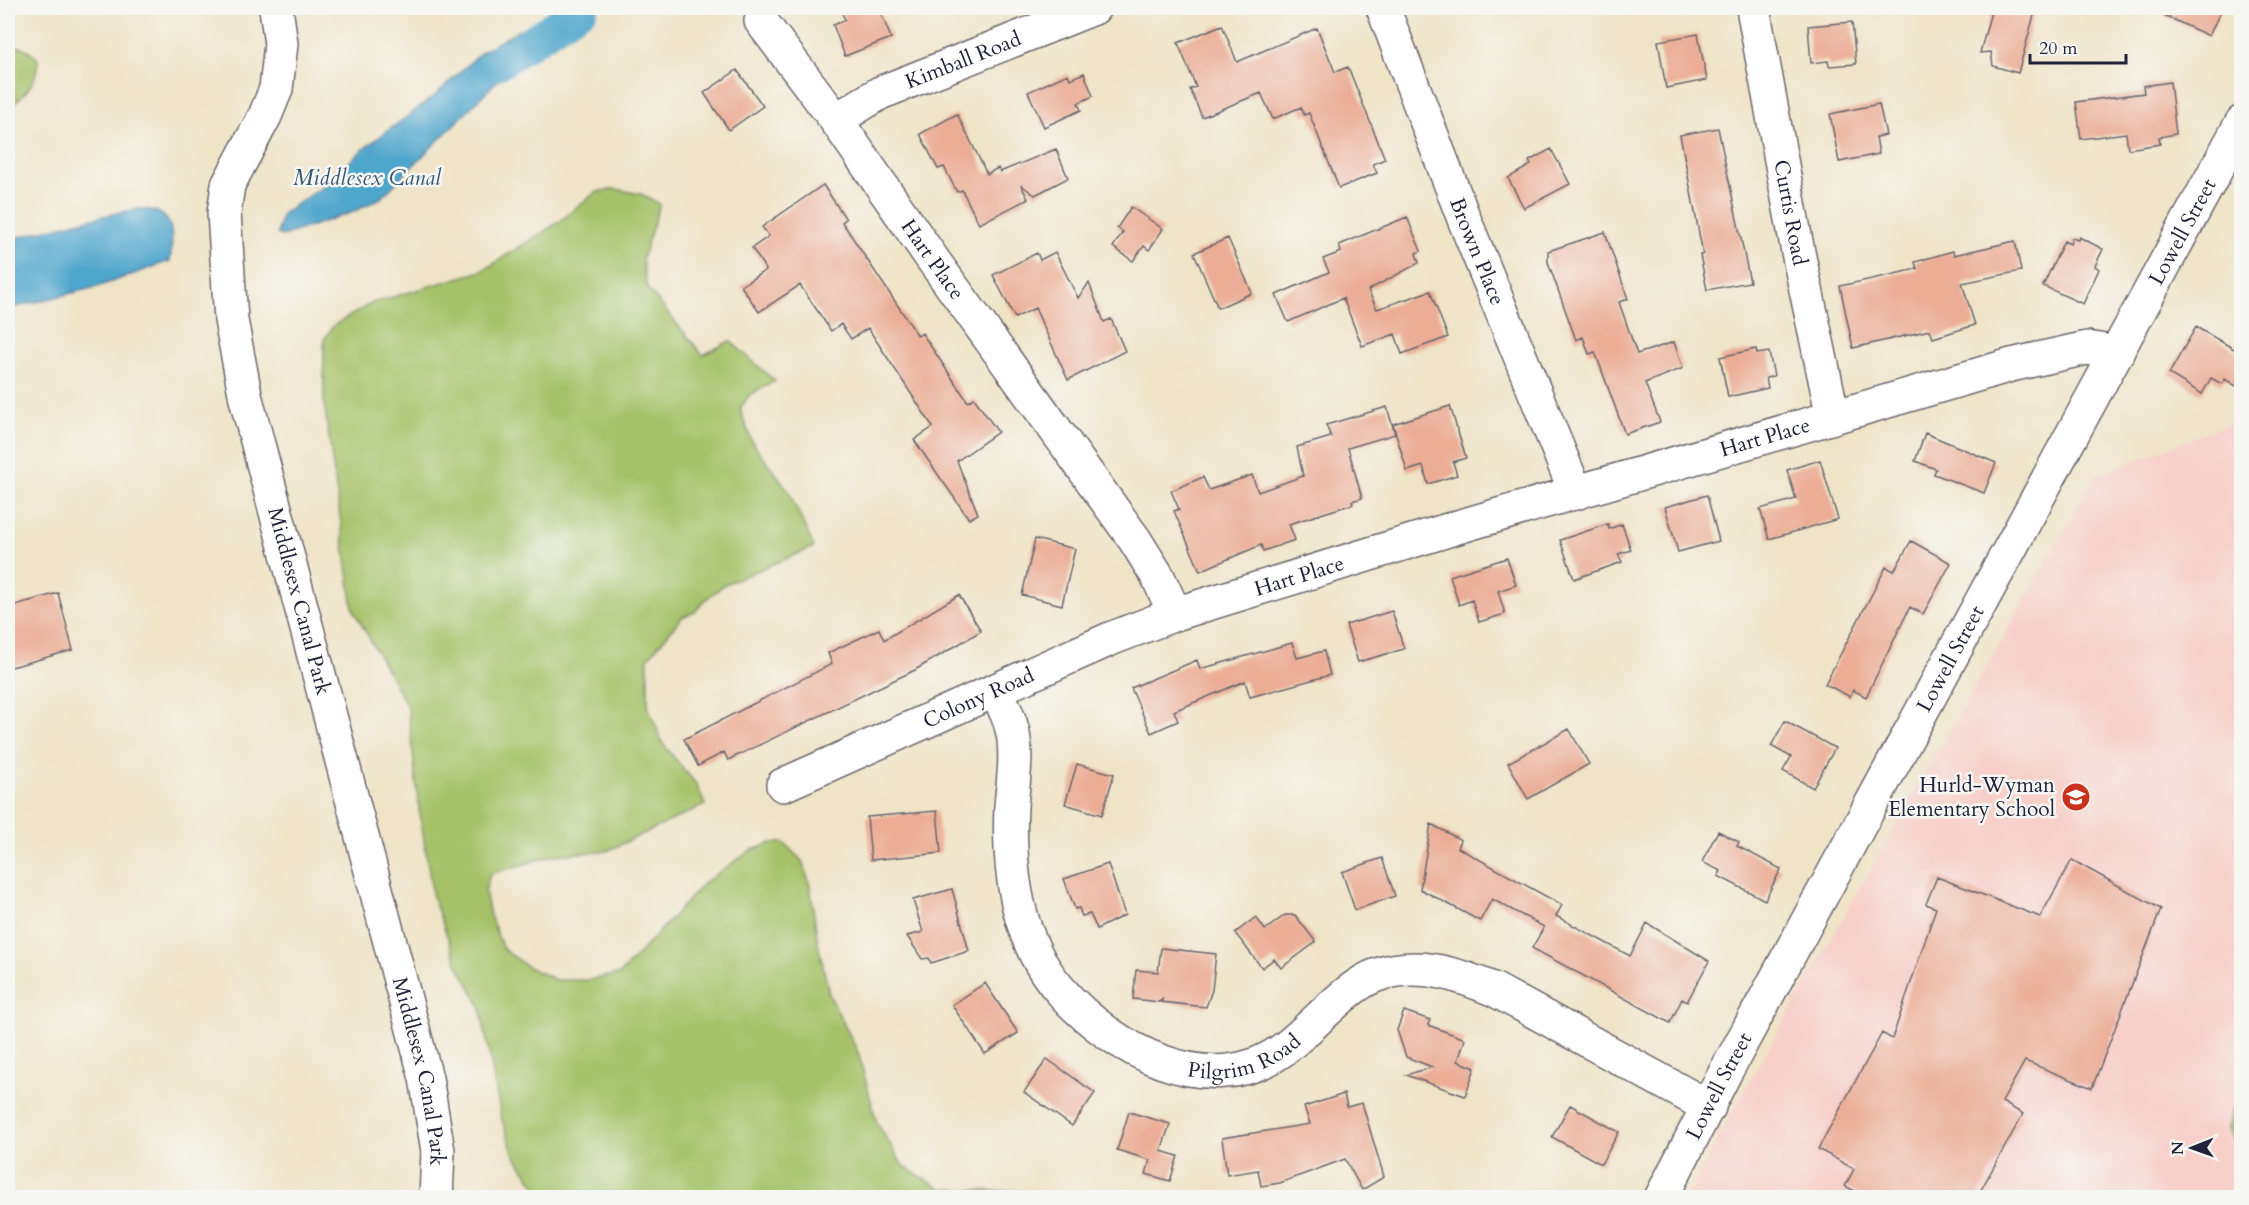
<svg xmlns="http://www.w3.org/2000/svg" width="2249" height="1205" viewBox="0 0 2249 1205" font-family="Cardo,serif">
  <rect width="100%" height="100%" fill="#f6f6f2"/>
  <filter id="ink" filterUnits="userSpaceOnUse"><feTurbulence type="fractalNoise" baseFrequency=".0167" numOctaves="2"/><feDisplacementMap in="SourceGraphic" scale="12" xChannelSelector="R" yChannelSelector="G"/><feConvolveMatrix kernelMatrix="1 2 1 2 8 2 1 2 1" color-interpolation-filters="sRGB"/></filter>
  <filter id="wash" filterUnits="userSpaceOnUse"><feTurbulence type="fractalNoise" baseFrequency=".008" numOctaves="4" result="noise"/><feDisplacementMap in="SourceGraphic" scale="24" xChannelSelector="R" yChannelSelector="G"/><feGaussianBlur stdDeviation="1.35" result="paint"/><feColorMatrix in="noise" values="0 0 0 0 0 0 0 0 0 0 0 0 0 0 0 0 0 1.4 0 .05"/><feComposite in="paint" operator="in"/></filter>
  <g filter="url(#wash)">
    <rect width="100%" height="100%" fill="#efe4c8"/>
    <path fill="#f7d0ca" d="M2241,419V1197L1686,1198L1728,1119L2095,476Z"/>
    <path fill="#a5c269" stroke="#647252" stroke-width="1.5" d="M8,43L26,49L38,59C37,84 26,93 8,109Z
      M615,189L641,194L660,204L642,259L647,288L703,355L730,341L775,381L749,395L740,409L752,442L788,490L814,547L725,584L704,601L695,612L682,617L648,658V706L663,744L696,784L705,805L607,851L554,855L490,874L485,891L490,916L503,949L528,967L556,980H587L620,974L704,883L750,851L771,843H784L802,861L810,885L818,943L829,994L858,1052L877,1123L903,1166L942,1189L1032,1192L1038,1197H543L513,1153L501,1117L480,1005L458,965L433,898L419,808L408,708L353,609L324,402V339L334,325L372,303L482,271L559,222L596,192Z
      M2241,1098V1151L2228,1129L2232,1112Z"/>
    <path fill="#50a6cc" stroke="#396484" stroke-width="1.5" d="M519,30H528L534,38L515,63L381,198L353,212L282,236L277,234L282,214L324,186L362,150L437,94L481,52Z
      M140,209C175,209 174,234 170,261L100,286L8,309V239C52,230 95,215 140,209Z"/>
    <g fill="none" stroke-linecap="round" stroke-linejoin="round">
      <path stroke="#50a6cc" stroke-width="33" d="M499,63L582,8"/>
    </g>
    <g id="blocks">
      <path fill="#ebad96" d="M840,8H879L891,38L845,56L833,25L845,20Z
        M1992,8H2036L2018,73L1993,66L1991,52L1980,53Z
        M2148,8H2222L2209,36Z
        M1852,22L1856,64L1829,66L1828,61L1811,63L1808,26Z
        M1222,25L1237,62L1317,28L1335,72L1348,67L1385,159L1373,164L1377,173L1339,188L1309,113L1304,115L1301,107L1273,119L1261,93L1202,117L1190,89L1196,87L1178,43Z
        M1698,34L1707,80L1666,88L1658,41Z
        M737,70L763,106L729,130L704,93Z
        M1084,73L1093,96L1078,103L1081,110L1044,127L1028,92L1068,74L1070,79Z
        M2170,82L2176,134L2159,137L2160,144L2128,149L2126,133L2081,139L2076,102L2144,93L2143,86Z
        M1879,104L1886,135L1876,137L1879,154L1839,162L1830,114Z
        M957,114L987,174L998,168L1000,172L1056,149L1068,178L1035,195L1021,185L1028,199L979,224L962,190L957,192L944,167L938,169L920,134Z
        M1718,128L1750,282L1707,290L1700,255L1703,254L1680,135Z
        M1551,149L1570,184L1524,208L1508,178L1531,165L1529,161Z
        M823,185L846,219L842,222L918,336L922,333L968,402L974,398L998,432L957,461L978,514L969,519L914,440L933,427L868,328L851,339L841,324L831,331L800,285L759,312L741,286L766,270L752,248L769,236L762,227Z
        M1131,207L1163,229L1149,250L1144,246L1133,261L1113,247L1123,232L1117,228Z
        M1407,217L1421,251L1416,253L1419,263L1368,290L1377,309L1430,291L1448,337L1402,354L1395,334L1362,346L1343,298L1288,322L1276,295L1329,272L1323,259L1341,252L1339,245Z
        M1605,232L1628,299L1619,302L1637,354L1674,342L1683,368L1645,383L1660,422L1625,434L1595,352L1589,354L1583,337L1576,340L1548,262V251Z
        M2079,237L2103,249L2095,266L2099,269L2083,304L2043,286L2064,241L2070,244L2072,238L2078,240Z
        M1228,238L1252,293L1218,308L1194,253Z
        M2015,241L2021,271L1962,283L1975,325L1933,338L1930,330L1853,348L1840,286L1917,269L1915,262L1953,251L1954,255Z
        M1055,252L1078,298L1089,283L1104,322L1111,319L1125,351L1068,380L1035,308L1015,318L993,275L1037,253L1040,260Z
        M2196,327L2241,353V389L2225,379L2222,384L2211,378L2202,394L2169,374Z
        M1756,349L1757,354L1769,352L1774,376L1766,378L1768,388L1728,397L1720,357Z
        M1450,406L1466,458L1453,462L1457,475L1428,484L1423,466L1407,471L1393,424Z
        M1387,407L1395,434L1348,448L1362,498L1352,501L1353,504L1289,524L1295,540L1263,551L1261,545L1200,571L1174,511L1179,509L1171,491L1203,477L1209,490L1252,475L1258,492L1303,476L1297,447L1331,437L1326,425Z
        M1925,433L1996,463L1984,493L1934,474L1936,469L1915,461Z
        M1820,460L1838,519L1769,539L1760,509L1796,499L1787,470Z
        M1707,495L1719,541L1678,552L1665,507Z
        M1608,524L1609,529L1622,524L1631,550L1618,554L1622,562L1574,579L1560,540Z
        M1035,539L1075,549L1062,605L1022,595Z
        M1911,541L1951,563L1923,614L1910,607L1866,697L1853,690L1850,697L1825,684L1886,567L1894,571Z
        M1507,558L1516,585L1498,591L1505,614L1479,622L1472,600L1459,605L1450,576Z
        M58,593L73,650L8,668V607Z
        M959,595L981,631L915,670L728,760L724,752L698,766L684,739L832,664L828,653L879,629L884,640Z
        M1392,611L1404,649L1358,662L1346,625Z
        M1292,643L1297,658L1324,651L1330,675L1250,697L1245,681L1174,711L1178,721L1151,733L1131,688L1197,660L1200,669Z
        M1785,721L1835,748L1813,788L1783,771L1791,757L1771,746Z
        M1569,729L1589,764L1528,799L1508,763Z
        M1077,764L1114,774L1102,815L1065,804Z
        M937,811L941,853L871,860L867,817Z
        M1431,824L1461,840L1458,848L1562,905L1556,916L1630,956L1647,923L1709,961L1687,1002L1682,999L1670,1023L1532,948L1544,927L1492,899L1480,921L1420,889Z
        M1718,831L1739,842L1737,846L1781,869L1765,900L1718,876L1721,871L1702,862Z
        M1382,858L1395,896L1355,910L1342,872Z
        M2072,860L2161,909L2092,1088L2025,1061L2002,1102L2023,1114L1977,1197H1866L1845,1186L1854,1169L1818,1149L1882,1033L1892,1039L1936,908L1926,904L1937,877L2040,917Z
        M1108,864L1125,915L1097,929L1090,914L1082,916L1079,908L1075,909L1064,879Z
        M952,889L969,951L931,963L929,958L922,959L907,936L923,932L913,900Z
        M1285,915H1295L1316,942L1281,968L1274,959L1262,968L1235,933L1256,917L1265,930Z
        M1161,948L1216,954L1212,990L1206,1007L1161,1002L1163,998L1159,1002L1133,999L1136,970L1158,972Z
        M985,983L1018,1033L985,1054L952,1005Z
        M1404,1011L1430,1020L1428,1025L1465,1039L1458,1061L1475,1068L1465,1096L1406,1075L1432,1067L1406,1057L1397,1030Z
        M1047,1059L1095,1093L1072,1126L1024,1092Z
        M1344,1094L1347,1107L1362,1103L1384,1177L1362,1190L1345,1159L1280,1183L1261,1186L1258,1170L1227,1175L1222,1138L1310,1124L1304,1107Z
        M1570,1105L1619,1132L1601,1164L1552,1137Z
        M1129,1112L1170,1124L1161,1151L1178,1156L1170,1181L1146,1174L1150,1160L1117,1150Z"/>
    </g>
  </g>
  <g filter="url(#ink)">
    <use href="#blocks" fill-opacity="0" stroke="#6a666c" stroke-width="1.5"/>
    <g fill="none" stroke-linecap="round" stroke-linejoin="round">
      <g stroke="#6a666c" stroke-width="36">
        <g id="minor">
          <path id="s1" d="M276,8L281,44L276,89L265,116L228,185L224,213L231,320L246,399L426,1078L438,1151L436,1198"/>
          <path id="s2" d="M1383,8L1464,219L1576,493"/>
          <path id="s3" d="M1753,8L1798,252L1833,417"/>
          <path id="s4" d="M761,21L836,120L933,260L1135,540L1158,577L1175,614L1461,526L2011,365L2087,348L2117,353"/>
          <path id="s5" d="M836,120L880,93L1094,8"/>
          <path id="s6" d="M996,691C1002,703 1009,716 1012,729C1018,753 1013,782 1011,806C1008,870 1016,940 1060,990C1111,1049 1208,1102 1281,1051C1310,1031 1345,986 1377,975C1418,961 1457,974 1495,990L1709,1107"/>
          <path id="s7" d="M783,785L1110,639L1175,614"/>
          <path id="s8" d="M1661,1198L1725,1073L2242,122"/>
        </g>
      </g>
      <use href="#minor" stroke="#fff" stroke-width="33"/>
    </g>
  </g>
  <defs>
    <g id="school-disc" transform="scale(1.5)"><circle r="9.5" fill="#c8321e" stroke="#f6f6f2"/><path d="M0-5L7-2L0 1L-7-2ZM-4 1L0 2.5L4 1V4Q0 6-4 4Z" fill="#fff"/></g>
  </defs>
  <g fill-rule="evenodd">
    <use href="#school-disc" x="2076" y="797"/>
  </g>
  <g text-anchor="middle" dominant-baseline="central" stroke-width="5" stroke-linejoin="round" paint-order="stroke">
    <g font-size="21" fill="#22223b" stroke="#f6f6f2">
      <text stroke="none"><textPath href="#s5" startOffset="141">Kimball Road</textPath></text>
      <text stroke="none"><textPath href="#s3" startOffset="208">Curtis Road</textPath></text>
      <text stroke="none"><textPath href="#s8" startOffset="1098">Lowell Street</textPath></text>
      <text stroke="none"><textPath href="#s2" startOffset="261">Brown Place</textPath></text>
      <text stroke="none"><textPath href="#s4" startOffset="294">Hart Place</textPath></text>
      <text stroke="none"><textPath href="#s4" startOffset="1340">Hart Place</textPath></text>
      <text stroke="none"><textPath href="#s4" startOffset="854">Hart Place</textPath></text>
      <text stroke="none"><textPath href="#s1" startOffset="614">Middlesex Canal Park</textPath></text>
      <text stroke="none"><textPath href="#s8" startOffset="612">Lowell Street</textPath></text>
      <text stroke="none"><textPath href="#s7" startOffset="214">Colony Road</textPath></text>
      <text stroke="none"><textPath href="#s6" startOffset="526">Pilgrim Road</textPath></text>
      <text stroke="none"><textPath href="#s1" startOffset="1100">Middlesex Canal Park</textPath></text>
      <text stroke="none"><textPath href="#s8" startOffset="126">Lowell Street</textPath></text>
    </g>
    <g font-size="21" fill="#22223b" stroke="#f6f6f2" text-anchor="end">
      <text x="2055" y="785">Hurld-Wyman<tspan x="2055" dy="24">Elementary School</tspan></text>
    </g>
    <g font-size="22" font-style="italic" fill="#345775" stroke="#f6f6f2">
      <text x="367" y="178">Middlesex Canal</text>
    </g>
  </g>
  <rect width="2249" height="1205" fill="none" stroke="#f6f6f2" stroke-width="30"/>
  <g transform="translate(2192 1148) rotate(269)" stroke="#f6f6f2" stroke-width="4.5" paint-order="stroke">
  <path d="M0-4.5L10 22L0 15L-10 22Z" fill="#22223b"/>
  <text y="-9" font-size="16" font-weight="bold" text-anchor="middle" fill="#22223b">N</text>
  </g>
  <path d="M2030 54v9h96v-9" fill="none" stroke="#22223b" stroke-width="3"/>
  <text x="2039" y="54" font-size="18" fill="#22223b" stroke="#f6f6f2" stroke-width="4.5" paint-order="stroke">20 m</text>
</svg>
